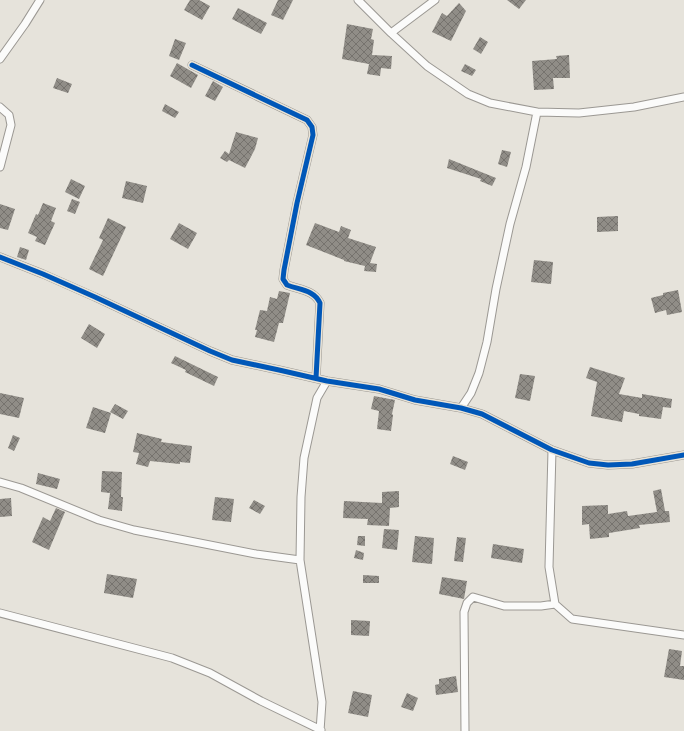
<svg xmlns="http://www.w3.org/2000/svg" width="684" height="731" viewBox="0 0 684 731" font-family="Commissioner,sans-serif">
  <defs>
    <pattern id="building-cross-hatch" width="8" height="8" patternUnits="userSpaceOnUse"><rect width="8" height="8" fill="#908d87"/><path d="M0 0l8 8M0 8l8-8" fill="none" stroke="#76736e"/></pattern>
  </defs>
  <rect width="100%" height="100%" fill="#e6e3db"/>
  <path fill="url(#building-cross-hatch)" d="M190,0H199L210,6L202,20L184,10Z
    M278,0H293L283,20L271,15Z
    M507,0H526L519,9Z
    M459,3L466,11L451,41L432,32L442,13L447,16Z
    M238,8L267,23L261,34L232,19Z
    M347,24L373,29L371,39L374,40L372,55L392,56L391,69L381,68L380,76L367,74L369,64L342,59Z
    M480,37L488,42L481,54L473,49Z
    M175,39L186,43L179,60L169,56Z
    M569,55L570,78H553L554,89L534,90L532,61L557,59L556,56Z
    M177,63L198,75L191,88L170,76Z
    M465,64L476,70L472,76L461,71Z
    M57,78L72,84L68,93L53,88Z
    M213,81L223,87L215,101L205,96Z
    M165,104L179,112L175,118L162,111Z
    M236,132L258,138L255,149L245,168L229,160L227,162L220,158L225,151L229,154Z
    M502,150L511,152L507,167L498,164Z
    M449,159L496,178L492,186L480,181L481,179L447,168Z
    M71,179L85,186L79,199L65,192Z
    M126,181L147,186L143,203L122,198Z
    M72,199L80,202L75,214L67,211Z
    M43,203L56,208L51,221L55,223L45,245L35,241L37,237L28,233L36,214L38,215Z
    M0,204L15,209L8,230L0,228Z
    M618,216V231L597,232V217Z
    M108,218L126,227L103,276L89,269L103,240L99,238Z
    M179,223L197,233L188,249L170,239Z
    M315,223L339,232L341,226L351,230L348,238L376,247L370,263L377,264L376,272L364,271L365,266L344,261V260L306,245Z
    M20,247L29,250L26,260L17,257Z
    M534,260L553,262L551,284L531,282Z
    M678,290L682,312L667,315L666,310L655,313L651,298L663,295V293Z
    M279,291L290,293L283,323H279L274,342L255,337L257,330H255L260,310L267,311L270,297L277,299Z
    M89,324L105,334L97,348L81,338Z
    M175,356L218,377L214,386L185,372L186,370L171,363Z
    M590,367L625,378L619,394L642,398V394L672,399L671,408L663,407L661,419L639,416V414L624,411L622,422L591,416L597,382L586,378Z
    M520,374L535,376L530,401L515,398Z
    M0,393L24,398L19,418L0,414Z
    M374,396L395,400L392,414L393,415L391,431L377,429L379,411L371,409Z
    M115,404L128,411L123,419L110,412Z
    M93,407L111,413L105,433L86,428Z
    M137,433L162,439L161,442L192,446L190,463L180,462V464L150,461L148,467L136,464L139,453L133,452Z
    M13,435L20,438L14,451L8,448Z
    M453,456L468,462L465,470L450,464Z
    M102,471L122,472L121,497H123L122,511L108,509L110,493L101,492Z
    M38,473L60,479L57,489L36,484Z
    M661,489L665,511H669L670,522L639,525L640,528L609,533V537L590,539L589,524L582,525V506L608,505V514L627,511L628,516L657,512L653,491Z
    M399,491V507L390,508L389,526L367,525L368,519L343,518L344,501L382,503V492Z
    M215,497L234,499L231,522L212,520Z
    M11,498L12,516L0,517V499Z
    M254,500L265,506L260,514L249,508Z
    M56,508L65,512L49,550L32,542L43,517L50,521Z
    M384,529L399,530L397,550L382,548Z
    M358,536H365V546L357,545Z
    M415,536L434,538L432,564L412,562Z
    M457,537L466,538L463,562L454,561Z
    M493,544L524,549L522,563L491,558Z
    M356,550L364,553L363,560L354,558Z
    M107,574L137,579L133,598L104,593Z
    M363,575L379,576V583H363Z
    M442,577L467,581L464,599L439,594Z
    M351,620L370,621L369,636L351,635Z
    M669,649L682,651L680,666H684V680L664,677Z
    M456,676L458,692L436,695L435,685L439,684V679Z
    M353,691L372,695L368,717L348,713Z
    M407,693L418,698L413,711L401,707Z"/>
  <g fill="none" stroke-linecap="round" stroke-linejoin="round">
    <g stroke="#9b9893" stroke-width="9">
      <path id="minor" d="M358,0L391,33L427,66L468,94L490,103L537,112L579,113L634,107L684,97
        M391,33L435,0
        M0,59L25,24L40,0
        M192,65L307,120L312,127L313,135L297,203L284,270L283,279L287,285C300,290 314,290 320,303L316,378
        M0,107L9,115L11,125L0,167
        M0,257L43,274L95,297L210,351L232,360L279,370L327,381L379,389L415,400L461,408L482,414L552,450L589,463L608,465L632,464L684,455
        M461,408L471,393L479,373L487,342L496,289L510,224L526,167L537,112
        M0,482L21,488L99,520L134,530L256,554L300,560
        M555,604L572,619L684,635
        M0,613L172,658L210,673L261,701L321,730
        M320,731L322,702L300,560L301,497L304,458L317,398L327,381
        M465,731L464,612L467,603L473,597L504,606H541L555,604L549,567L552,450"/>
    </g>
    <use href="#minor" stroke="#fbfbfa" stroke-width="7"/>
    <g stroke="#eae4d7" stroke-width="8">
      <path id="cycleway" d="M192,65L307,120L312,127L313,135L297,203L284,270L283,279L287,285C300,290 314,290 320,303L316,378
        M0,257L43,274L95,297L210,351L232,360L279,370L327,381L379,389L415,400L461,408L482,414L552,450L589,463L608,465L632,464L684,455"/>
    </g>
    <use href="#cycleway" stroke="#0057b8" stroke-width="5"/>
  </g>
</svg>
